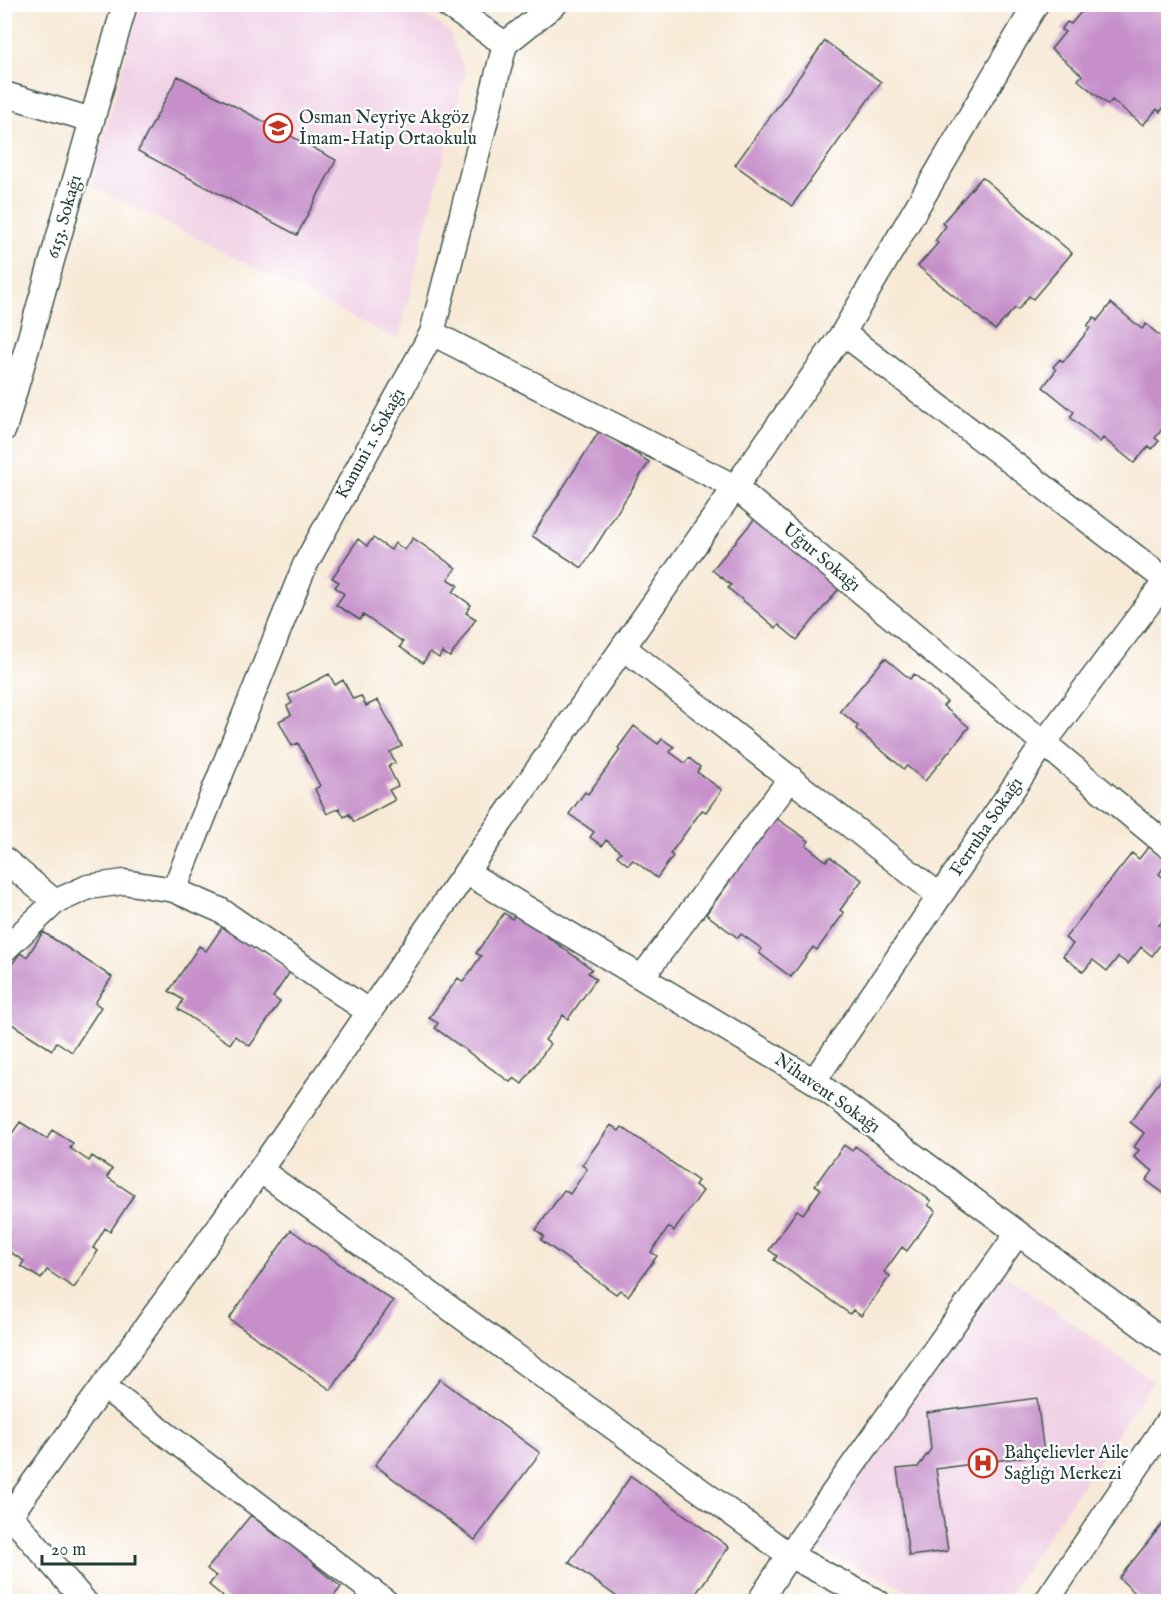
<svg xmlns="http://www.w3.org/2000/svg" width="1173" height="1606" viewBox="0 0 1173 1606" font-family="'IM FELL English',serif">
  <rect width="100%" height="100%" fill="#fff"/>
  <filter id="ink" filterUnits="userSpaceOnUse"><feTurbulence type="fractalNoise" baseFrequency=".0167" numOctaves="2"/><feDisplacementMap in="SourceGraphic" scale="12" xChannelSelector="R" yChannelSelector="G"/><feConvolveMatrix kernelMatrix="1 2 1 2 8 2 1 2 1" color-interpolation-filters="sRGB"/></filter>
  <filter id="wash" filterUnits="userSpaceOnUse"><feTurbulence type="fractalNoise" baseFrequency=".008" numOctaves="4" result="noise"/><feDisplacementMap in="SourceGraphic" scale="24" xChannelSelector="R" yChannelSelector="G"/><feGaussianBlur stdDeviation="1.35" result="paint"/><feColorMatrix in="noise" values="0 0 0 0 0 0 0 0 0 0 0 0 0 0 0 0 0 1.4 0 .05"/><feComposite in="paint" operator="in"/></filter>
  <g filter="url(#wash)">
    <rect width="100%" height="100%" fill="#f7e9d6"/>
    <path fill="#f0d0e5" d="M140,5H410L449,31L465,72L398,340L91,185Z
      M1005,1275L1153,1381L1004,1601H933L809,1546Z"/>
    <g id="blocks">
      <path fill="#c68fca" d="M1087,5H1168V94L1163,100L1166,104L1160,112L1157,109L1143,125L1112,100L1108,105L1078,80L1082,75L1051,49L1065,32L1061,30L1067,22L1071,24Z
        M825,41L881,82L792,206L735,165Z
        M178,76L336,160L297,235L138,151Z
        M982,177L1072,253L1033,299L1029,296L1018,310L1015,308L995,330L918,266L938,243L935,241L946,226L942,223Z
        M1111,303L1142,329L1146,324L1168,343V422L1155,438L1159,441L1152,449L1149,446L1134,463L1103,438L1100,442L1070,417L1074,412L1043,387L1056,370L1053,367L1060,359L1063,362L1090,328L1087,326L1094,317L1097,321Z
        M600,430L649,462L582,568L532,536Z
        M757,516L841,586L797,640L779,625L776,628L728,588L731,585L712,570Z
        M373,538L391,550L395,543L405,550L413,538L456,568L448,579L458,585L453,592L471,605L466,613L476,619L450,657L442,652L439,658L430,652L423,663L400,647L403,642L363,615L360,620L336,605L344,594L335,587L339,582L332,578L358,539L367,546Z
        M885,658L910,679L914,674L947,702L943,706L969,727L925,781L907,766L904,769L856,729L858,726L840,711Z
        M329,674L335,685L343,680L353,699L361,696L366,706L378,700L402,746L390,752L395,763L388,766L398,786L389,790L395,800L354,822L349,814L344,817L339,808L327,814L315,789L320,786L298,743L292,746L279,721L291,715L287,706L292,703L288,695Z
        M634,726L658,744L662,739L674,747L670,752L685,763L689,758L700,767L697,772L722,790L706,812L702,810L670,854L673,856L657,878L633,860L628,865L617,856L621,852L606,840L602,846L590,837L594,832L569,814L585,792L588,794L620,750L618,748Z
        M776,818L809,841L806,845L826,861L830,857L862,880L840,910L844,913L817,950L813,947L791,977L759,953L762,949L741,934L738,938L706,914L728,884L724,881L750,845L755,847Z
        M1149,846L1168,861L1159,874L1168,881V893L1163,900L1168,905V912L1159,925L1168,932V934L1152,956L1141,947L1128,964L1118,957L1107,971L1093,960L1083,972L1063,956L1073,944L1065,938L1132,853L1139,859Z
        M504,913L512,919L516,914L592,969L588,973L596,979L568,1019L563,1015L545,1040L550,1044L522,1084L514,1078L510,1082L435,1028L438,1023L429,1018L458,978L463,982L481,956L476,953Z
        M223,926L290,972L273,997L280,1002L250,1046L235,1036L230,1044L178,1009L183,1000L169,991L199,946L206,951Z
        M43,932L112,977L95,1003L101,1007L72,1052L57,1042L52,1050L4,1019V976L20,953L27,957Z
        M1168,1070V1191L1166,1195L1146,1180L1153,1171L1134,1157L1139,1150L1134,1147L1144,1133L1130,1122Z
        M20,1122L47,1139L52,1130L73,1143L70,1148L89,1161L92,1156L112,1169L107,1177L134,1195L110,1232L105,1228L93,1248L98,1251L74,1288L47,1270L41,1279L21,1266L24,1261L4,1248V1145Z
        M611,1125L619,1131L622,1127L698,1181L695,1185L703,1191L674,1231L669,1227L651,1252L657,1256L628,1296L620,1290L616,1294L541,1240L544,1236L536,1230L564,1190L570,1194L587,1169L582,1165Z
        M844,1145L852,1151L855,1146L931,1201L928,1205L936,1211L907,1251L902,1247L884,1272L890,1276L861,1316L853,1310L850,1314L774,1260L777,1256L769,1250L797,1210L803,1214L821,1189L815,1185Z
        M291,1230L393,1301L331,1390L229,1319Z
        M440,1379L540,1453L475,1540L375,1465Z
        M1037,1398L1044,1454L936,1469L948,1551L909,1556L897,1469L918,1467L931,1449L927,1413Z
        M631,1476L729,1547L690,1602H624L569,1562Z
        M251,1515L277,1536L280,1533L316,1562L314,1565L341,1587L329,1602H230L209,1585L216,1576L207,1569Z
        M1168,1517V1602H1145L1119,1578Z"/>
    </g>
  </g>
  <g filter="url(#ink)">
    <use href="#blocks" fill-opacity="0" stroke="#3f574c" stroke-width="1.5"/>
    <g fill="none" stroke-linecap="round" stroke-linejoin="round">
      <g stroke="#3f574c" stroke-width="27">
        <path id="minor" d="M446,4L505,44
          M4,94L92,120
          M432,333L735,487L1168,846
          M843,333L1167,581
          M4,429L125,4
          M623,647L940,896
          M4,859L55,902
          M466,872L814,1081L1168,1345
          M174,890L305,565L432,333L505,44L555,4
          M4,950L55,902L88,887L124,882L174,890L220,910L369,1012
          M642,977L791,778
          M814,1081L1044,743L1168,578
          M260,1170L789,1555L878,1602
          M104,1387L386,1602
          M4,1508L85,1602
          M10,1515L260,1170L466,872L843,333L1036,4
          M759,1602L789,1555L1018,1233
          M1046,1602L1168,1421"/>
      </g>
      <use href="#minor" stroke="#fff" stroke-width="24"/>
    </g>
  </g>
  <defs>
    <g id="school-ring" transform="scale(1.5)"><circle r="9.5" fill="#fff" stroke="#c8321e" stroke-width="1.5"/><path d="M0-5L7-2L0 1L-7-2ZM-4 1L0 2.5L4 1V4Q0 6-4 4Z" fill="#c8321e"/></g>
    <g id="hospital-ring" transform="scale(1.5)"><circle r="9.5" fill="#fff" stroke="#c8321e" stroke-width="1.5"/><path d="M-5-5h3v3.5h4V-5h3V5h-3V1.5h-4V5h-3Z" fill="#c8321e"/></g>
  </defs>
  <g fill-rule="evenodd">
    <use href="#school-ring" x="278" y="128"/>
    <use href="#hospital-ring" x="983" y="1463"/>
  </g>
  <g text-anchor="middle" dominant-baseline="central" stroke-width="4.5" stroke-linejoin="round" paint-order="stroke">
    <g font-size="18" fill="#1f3d34" stroke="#fff" text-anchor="start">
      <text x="299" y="118">Osman Neyriye Akgöz<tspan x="299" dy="21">İmam-Hatip Ortaokulu</tspan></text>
      <text x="1004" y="1453">Bahçelievler Aile<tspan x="1004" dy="21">Sağlığı Merkezi</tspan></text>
    </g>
    <g font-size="18" fill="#1f3d34" stroke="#fff">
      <text transform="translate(65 217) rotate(-74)">6153. Sokağı</text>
      <text transform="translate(371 444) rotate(-61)">Kanuni 1. Sokağı</text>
      <text transform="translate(821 558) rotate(40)">Uğur Sokağı</text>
      <text transform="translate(987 827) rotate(-56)">Ferruha Sokağı</text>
      <text transform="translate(827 1094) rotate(35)">Nihavent Sokağı</text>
    </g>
  </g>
  <rect width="1173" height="1606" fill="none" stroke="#fff" stroke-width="24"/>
  <path d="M42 1555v9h93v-9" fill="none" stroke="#1f3d34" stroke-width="3"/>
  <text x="51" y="1555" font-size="18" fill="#1f3d34" stroke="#ffffff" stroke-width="4.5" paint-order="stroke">20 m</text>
</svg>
